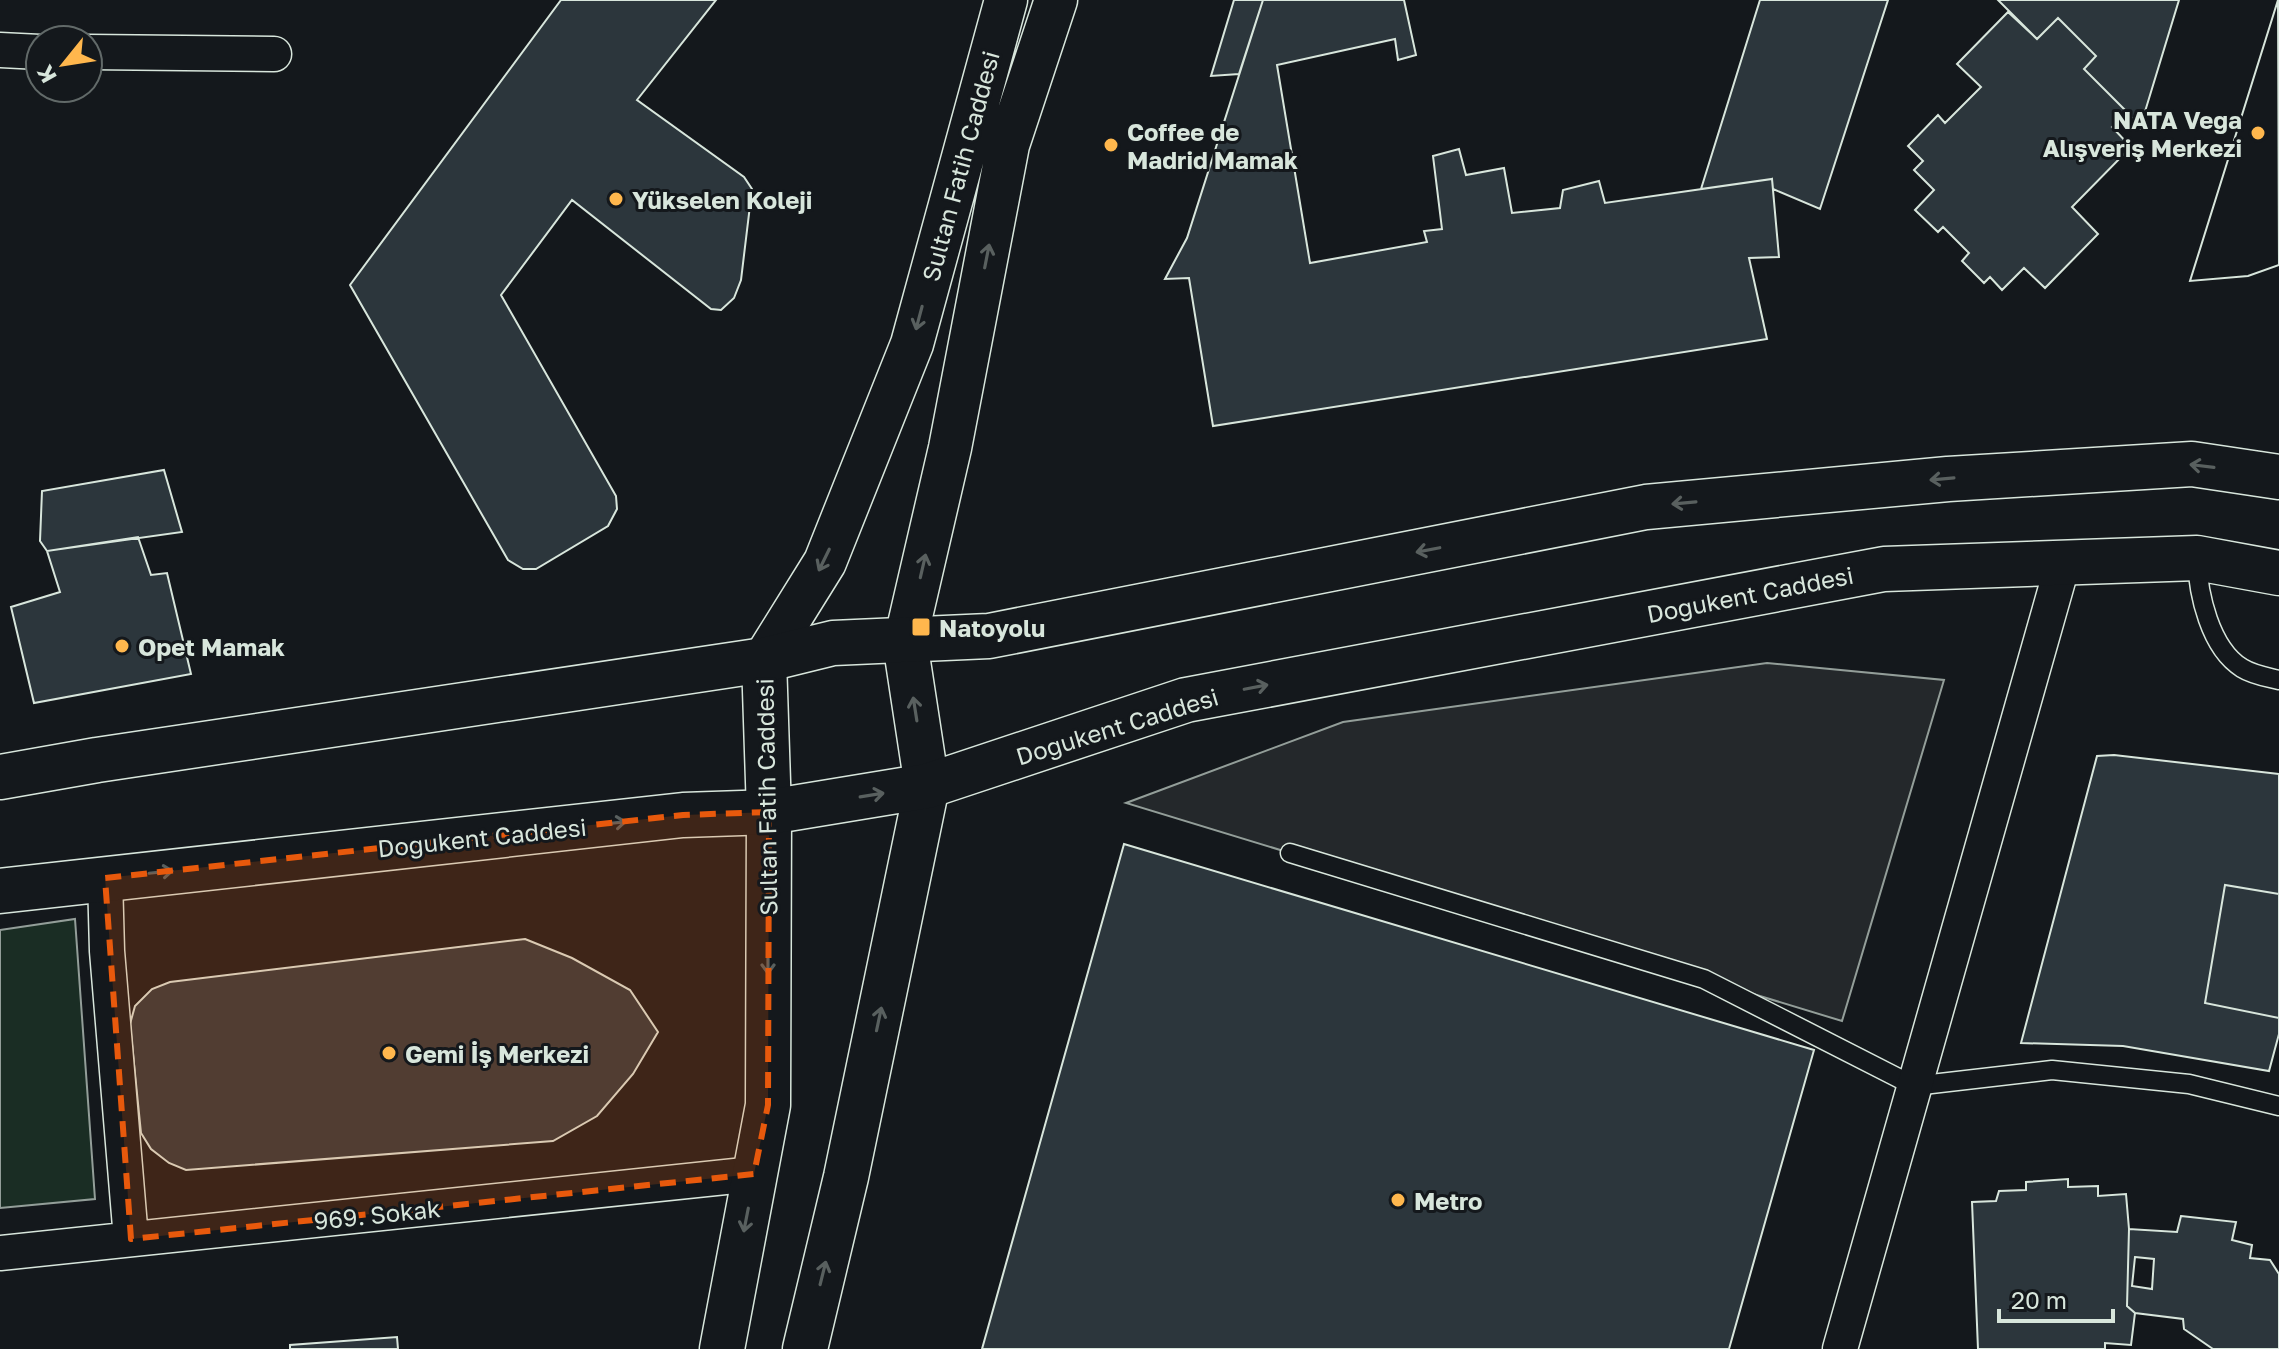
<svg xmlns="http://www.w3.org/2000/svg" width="2279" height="1349" viewBox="0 0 2279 1349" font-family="'Golos Text',sans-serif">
  <rect width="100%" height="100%" fill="#14181c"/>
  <path fill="#1a2d24" stroke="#939e99" stroke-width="2" d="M75,919L95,1199L0,1208V930Z"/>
  <path fill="#24282b" stroke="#939e99" stroke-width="2" d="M1767,663L1944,680L1842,1021L1126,803L1343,722Z"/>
  <path fill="#2c363c" stroke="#d8e6dc" stroke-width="2" fill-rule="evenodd" d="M561,0H716L637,100L744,177L752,189L741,280L734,298L721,310L711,309L572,200L501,295L616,496L617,509L608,526L536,569H523L508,560L350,285Z
    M1234,0H1263L1239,74L1211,76Z
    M1263,0H1404L1416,55L1398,60L1395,39L1277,65L1310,263L1427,242L1424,231L1442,229L1433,156L1459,149L1466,175L1504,168L1512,213L1560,208L1563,190L1599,181L1605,203L1772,179L1779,257L1749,258L1767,339L1213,426L1189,278L1165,279L1187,238Z
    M1760,0H1888L1820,209L1773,189L1772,179L1701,189Z
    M1998,0H2179L2140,128L2127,112L2084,69L2096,56L2058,18L2037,39Z
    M2278,0L2279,265L2248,276L2190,281Z
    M2278,0L2279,265L2248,276L2190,281Z
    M2008,12L2037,39L2058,18L2096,56L2084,69L2127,112L2112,127L2131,147L2072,207L2098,234L2045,288L2024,268L2002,290L1990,277L1984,283L1962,261L1969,253L1943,227L1938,232L1915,210L1934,190L1914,170L1923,161L1908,146L1938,115L1945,123L1981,87L1957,64Z
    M164,470L182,532L47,551L40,541L42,491Z
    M138,537L151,575L167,573L191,674L34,703L11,607L60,592L47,551Z
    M2114,755L2279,774V894L2225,885L2205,1003L2279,1018V1034L2269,1071L2123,1046L2021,1043L2097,756Z
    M1124,844L1814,1050L1729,1349H982Z
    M2225,885L2279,894V1018L2205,1003Z
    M525,939L572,958L630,990L658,1032L633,1074L597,1116L553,1141L186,1170L169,1163L151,1149L141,1133L130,1024L135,1006L152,989L170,982Z
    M2068,1179V1187L2098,1186V1196L2126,1194L2129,1229L2127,1306L2135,1313L2131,1345L2105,1343V1349H1978L1972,1202L1996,1201L1999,1191L2026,1190V1182Z
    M2181,1216L2236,1222L2232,1240L2252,1245L2250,1258L2270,1260L2279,1274V1349H2213L2184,1329L2183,1319L2135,1313L2127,1306L2129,1229L2177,1232ZM2135,1257L2154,1259L2152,1289L2132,1286Z
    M397,1337L398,1349H290V1345Z"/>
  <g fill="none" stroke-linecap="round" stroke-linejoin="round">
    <g stroke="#d8e6dc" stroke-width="21">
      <path id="service" d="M2197,559C2198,594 2210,648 2242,668C2253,675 2267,677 2279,680
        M1290,853L1704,979L1914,1086L2052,1070L2189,1084L2279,1106"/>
    </g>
    <g stroke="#d8e6dc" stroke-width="37">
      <path id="minor" d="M0,50L40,52
        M88,52L274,54
        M105,878L107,951L131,1239
        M0,1253L754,1174
        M1840,1349L2063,563"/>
    </g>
    <g stroke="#d8e6dc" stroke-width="45">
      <path id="tertiary" d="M905,642L950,448L1008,145L1056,0
        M764,660L825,562L912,344L1006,0"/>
    </g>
    <g stroke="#d8e6dc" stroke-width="47">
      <path id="secondary" d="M722,1349L768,1105L769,812L764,660
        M805,1349L846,1177L927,786L905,642"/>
    </g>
    <g stroke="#d8e6dc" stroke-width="47">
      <path id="primary" d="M0,777L97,760L764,660L833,643L989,636L1646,507L1948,479L2192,464L2279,477
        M0,891L683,815L769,812L927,786L1186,700L1884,569L2197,558L2279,573"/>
    </g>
    <use href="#service" stroke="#14181c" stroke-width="18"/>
    <use href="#minor" stroke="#14181c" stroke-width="34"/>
    <use href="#tertiary" stroke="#14181c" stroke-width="42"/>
    <use href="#secondary" stroke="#14181c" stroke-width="44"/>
    <use href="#primary" stroke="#14181c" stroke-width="44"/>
  </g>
  <defs><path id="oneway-shaft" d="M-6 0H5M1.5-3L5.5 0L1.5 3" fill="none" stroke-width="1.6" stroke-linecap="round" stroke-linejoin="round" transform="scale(2)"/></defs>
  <g stroke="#59605f">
    <use href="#oneway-shaft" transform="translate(987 256) rotate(-79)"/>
    <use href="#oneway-shaft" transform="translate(919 318) rotate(105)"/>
    <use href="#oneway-shaft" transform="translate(2202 466) rotate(-173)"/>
    <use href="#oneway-shaft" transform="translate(1942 479) rotate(175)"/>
    <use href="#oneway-shaft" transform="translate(1684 503) rotate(175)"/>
    <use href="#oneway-shaft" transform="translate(1428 550) rotate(169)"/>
    <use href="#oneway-shaft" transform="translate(824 560) rotate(116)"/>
    <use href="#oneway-shaft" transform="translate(923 566) rotate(-77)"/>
    <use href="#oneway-shaft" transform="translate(1256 687) rotate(-11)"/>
    <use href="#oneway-shaft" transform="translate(915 709) rotate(-99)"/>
    <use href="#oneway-shaft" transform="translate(872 795) rotate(-9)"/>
    <use href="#oneway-shaft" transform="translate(614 823) rotate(-6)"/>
    <use href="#oneway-shaft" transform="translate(161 872) rotate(-6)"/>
    <use href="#oneway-shaft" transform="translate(768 962) rotate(90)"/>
    <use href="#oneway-shaft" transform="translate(879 1019) rotate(-78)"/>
    <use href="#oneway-shaft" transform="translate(746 1220) rotate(101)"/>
    <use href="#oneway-shaft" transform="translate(823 1273) rotate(-76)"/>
  </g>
  <path fill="#e8590c" fill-opacity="0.2" stroke="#e8590c" stroke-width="6" stroke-dasharray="16 10" stroke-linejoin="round" d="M769,812L768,1105L754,1174L131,1239L105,878L683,815Z"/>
  <g fill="#ffb74d" stroke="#14181c" stroke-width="3">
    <circle cx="2258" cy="133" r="8"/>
    <circle cx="1111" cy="145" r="8"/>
    <circle cx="616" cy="199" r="8"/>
    <rect x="911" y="617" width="20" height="20" rx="4"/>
    <circle cx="122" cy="646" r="8"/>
    <circle cx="389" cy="1053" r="8"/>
    <circle cx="1398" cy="1200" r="8"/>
  </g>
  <g text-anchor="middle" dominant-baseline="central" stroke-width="6" stroke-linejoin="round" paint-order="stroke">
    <g font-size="24" font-weight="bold" fill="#d8e6dc" stroke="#14181c" text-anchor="start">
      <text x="2242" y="119" text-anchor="end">NATA Vega<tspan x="2242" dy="28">Alışveriş Merkezi</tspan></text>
      <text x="1127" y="131">Coffee de<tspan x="1127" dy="28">Madrid Mamak</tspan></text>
      <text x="632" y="199">Yükselen Koleji</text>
      <text x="939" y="627">Natoyolu</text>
      <text x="138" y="646">Opet Mamak</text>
      <text x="405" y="1053">Gemi İş Merkezi</text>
      <text x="1414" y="1200">Metro</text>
    </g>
    <g font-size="24" fill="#d8e6dc" stroke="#14181c">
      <text transform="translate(960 166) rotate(-75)">Sultan Fatih Caddesi</text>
      <text transform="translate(1750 594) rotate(-11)">Doğukent Caddesi</text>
      <text transform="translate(1117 726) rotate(-17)">Doğukent Caddesi</text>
      <text transform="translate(766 797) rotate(-91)">Sultan Fatih Caddesi</text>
      <text transform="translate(482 837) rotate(-6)">Doğukent Caddesi</text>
      <text transform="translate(377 1214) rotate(-6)">969. Sokak</text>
    </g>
  </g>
  <g transform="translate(64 64) rotate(240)"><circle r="38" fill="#14181c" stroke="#626a69" stroke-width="2"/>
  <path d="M0-6L14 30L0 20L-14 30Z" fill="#ffb74d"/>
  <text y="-12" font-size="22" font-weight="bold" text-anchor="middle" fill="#d8e6dc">K</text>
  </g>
  <path d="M1999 1309v12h114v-12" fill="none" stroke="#d8e6dc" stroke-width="4"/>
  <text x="2011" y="1309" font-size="24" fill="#d8e6dc" stroke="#14181c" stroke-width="6" paint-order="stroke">20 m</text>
</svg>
